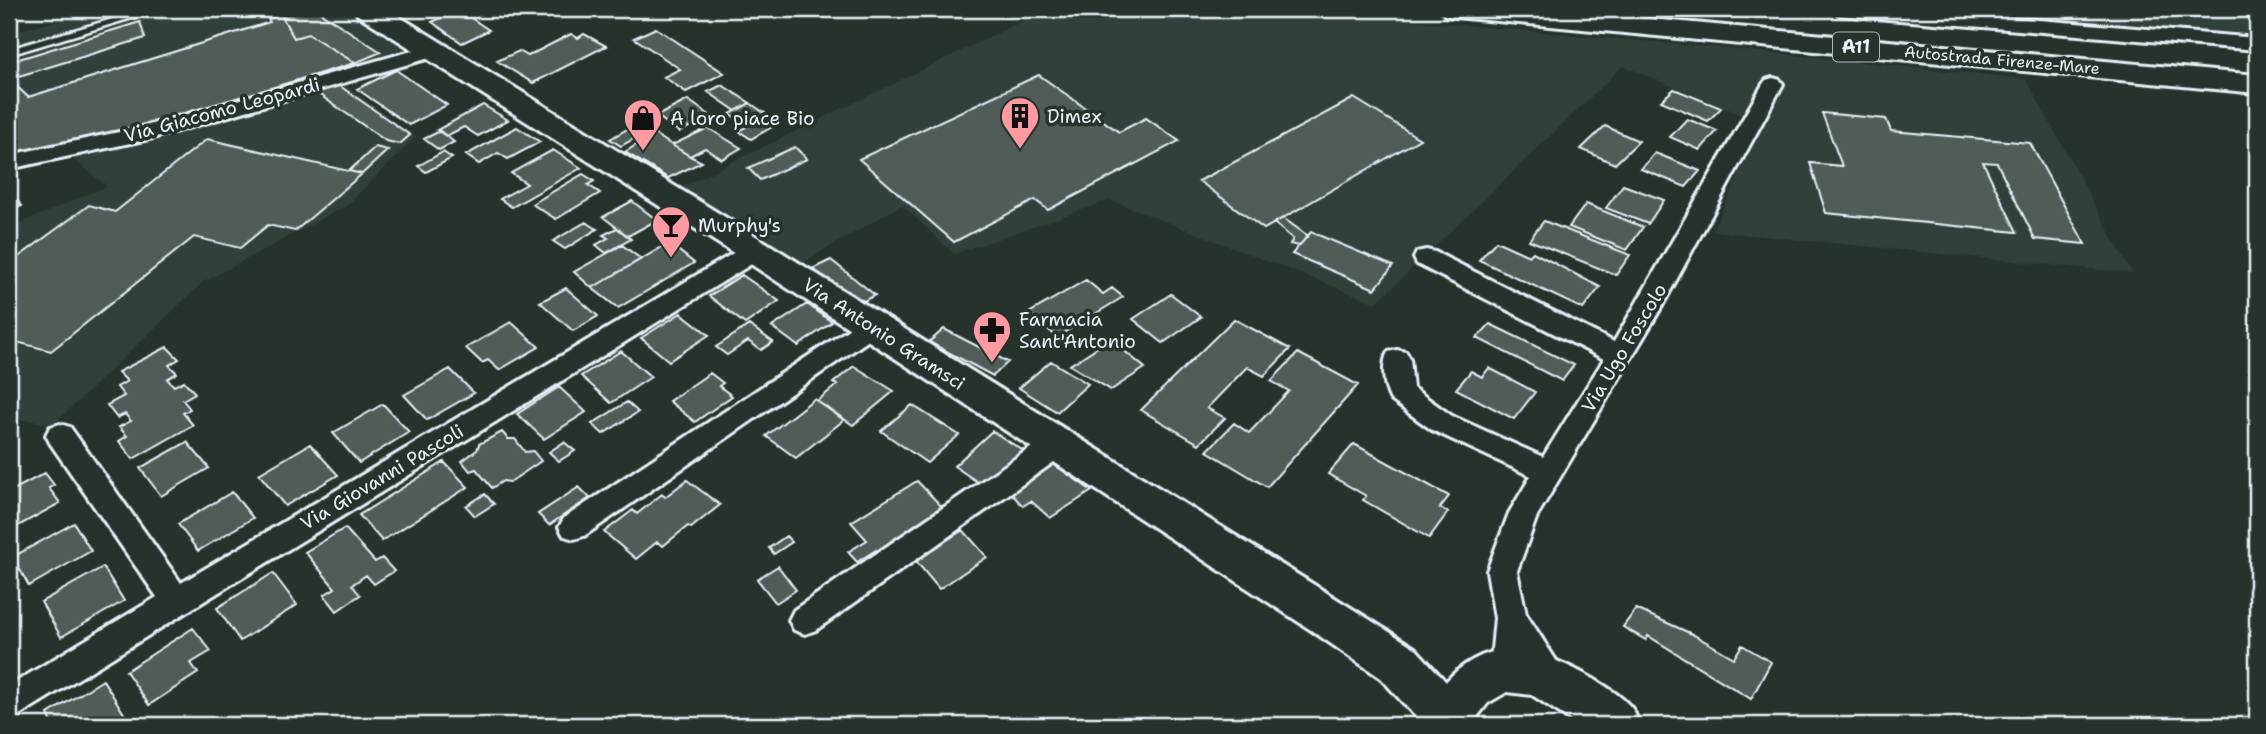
<svg xmlns="http://www.w3.org/2000/svg" width="2266" height="734" viewBox="0 0 2266 734" font-family="'Shantell Sans',sans-serif">
  <rect width="100%" height="100%" fill="#26332d"/>
  <filter id="ink" filterUnits="userSpaceOnUse"><feTurbulence type="fractalNoise" baseFrequency=".0143" numOctaves="2"/><feDisplacementMap in="SourceGraphic" scale="14" xChannelSelector="R" yChannelSelector="G"/><feConvolveMatrix kernelMatrix="1 2 1 2 8 2 1 2 1" color-interpolation-filters="sRGB"/></filter>
  <g filter="url(#ink)">
    <path fill="#333f3a" d="M103,9H238L253,20L286,9H344L405,49L329,73L416,137L346,206L203,282L54,424L9,418V228L107,186L57,146L9,157V33Z
      M1047,9H1284L1742,50L2026,79L2132,273L1712,231L1764,124L1623,66L1376,303L1110,200L954,254L902,205L802,263L681,187Z
      M1970,9H2257V40L2050,23L2046,15Z"/>
    <path fill="#505c59" stroke="#e8f1f8" stroke-width="2" d="M315,9L381,52L355,63L308,34L294,38L282,17Z
      M459,10L489,30L462,43L432,22Z
      M281,15L294,38L308,34L355,63L145,125L9,154V62L140,22L145,38L9,79L28,97L270,22L268,19Z
      M656,28L724,73L686,92L664,77L680,69L634,38Z
      M571,34L578,38L584,34L606,46L533,83L497,61L519,51L528,56Z
      M396,70L447,105L409,125L357,89Z
      M1039,75L1119,132L1146,118L1179,141L1048,210L1035,200L954,242L859,159Z
      M337,84L410,135L400,144L386,141L317,93Z
      M722,85L750,103L736,111L708,92Z
      M1674,89L1721,108L1708,121L1661,101Z
      M1354,98L1420,139L1264,229L1199,181Z
      M688,100L711,116L679,132L657,116Z
      M750,103L779,123L751,139L739,131L748,126L730,114Z
      M483,105L508,120L478,136L464,127L446,136L437,130Z
      M1822,113L1886,119L1891,131L2030,143L2085,244L2035,239L1997,163L1983,162L2017,232L1826,213L1810,163L1842,166Z
      M1687,119L1717,131L1700,150L1670,137Z
      M643,120L654,127L621,146L610,139Z
      M1605,126L1639,141L1615,164L1581,149Z
      M517,127L540,142L508,159L498,153L479,164L466,155Z
      M708,128L741,148L722,159L705,148L690,156L672,145Z
      M440,131L454,142L439,150L424,139Z
      M654,134L690,156L702,162L668,178L625,152Z
      M207,139L362,174L295,231L268,225L240,248L194,237L51,351L9,340V264L89,205L115,212Z
      M375,147L388,150L362,174L349,171Z
      M795,147L807,159L760,180L748,168Z
      M553,150L581,168L512,207L500,199L527,184L511,173Z
      M443,152L452,158L426,172L418,166Z
      M1655,153L1700,171L1686,187L1641,169Z
      M583,174L594,181L588,185L600,193L556,219L532,204Z
      M1623,185L1664,200L1648,224L1606,208Z
      M9,191L22,206L9,212Z
      M632,201L657,220L628,236L603,217Z
      M1586,204L1643,227L1627,250L1569,227Z
      M1283,218L1308,236L1299,246L1290,244L1293,239L1274,223Z
      M1544,221L1630,255L1616,275L1529,240Z
      M586,222L597,229L565,249L553,241Z
      M617,228L631,239L606,253L596,245L608,238L603,235Z
      M1311,232L1393,266L1375,289L1292,254Z
      M1496,241L1529,256L1533,252L1600,287L1583,309L1479,260Z
      M669,243L694,263L618,308L592,288Z
      M622,245L641,259L592,288L574,272Z
      M831,260L875,295L862,302L847,295L812,269Z
      M742,275L779,301L745,324L709,296Z
      M1086,280L1103,294L1112,288L1123,297L1057,337L1029,313Z
      M566,288L598,316L573,331L540,302Z
      M1171,294L1201,317L1163,343L1133,319Z
      M807,304L832,322L798,346L772,327Z
      M681,313L709,335L669,361L641,338Z
      M1234,319L1290,349L1264,376L1247,367L1207,408L1225,418L1199,444L1141,410Z
      M511,322L539,347L499,370L488,360L482,363L466,348Z
      M1490,324L1574,365L1562,381L1477,338Z
      M749,325L773,342L761,350L748,341L727,355L716,347Z
      M944,329L1008,362L993,376L929,342Z
      M1110,339L1145,368L1111,390L1070,365Z
      M167,347L179,359L169,365L177,373L167,379L174,386L184,381L195,393L183,400L190,409L183,413L193,425L133,459L119,441L127,436L119,427L131,421L125,414L117,418L107,405L124,396L117,387L127,381L118,372Z
      M621,351L651,377L611,403L581,376Z
      M1298,353L1358,385L1267,487L1207,451L1234,423L1249,433L1289,391L1271,381Z
      M1051,361L1088,384L1057,412L1019,388Z
      M854,366L894,391L853,425L817,401L837,385L833,383Z
      M1489,368L1535,392L1514,419L1456,389L1471,371L1482,377Z
      M450,369L474,393L427,420L404,395Z
      M710,373L723,383L719,386L732,396L695,422L669,401Z
      M559,387L586,412L544,439L517,414Z
      M814,399L844,420L796,458L766,436Z
      M627,402L638,412L603,434L592,424Z
      M383,404L409,432L359,463L333,433Z
      M912,405L959,435L927,463L881,431Z
      M992,431L1027,453L996,482L987,476L979,483L954,466Z
      M502,432L508,439H515L525,452L533,451L541,461L510,482L503,481L492,488L476,469L470,471L462,461L477,450L479,444Z
      M187,442L209,468L161,496L140,468Z
      M564,442L575,451L559,461L549,452Z
      M310,444L338,475L285,506L259,474Z
      M1354,444L1449,496L1440,508L1448,512L1429,538L1363,500L1366,496L1328,474Z
      M1049,461L1092,491L1050,518L1031,501L1023,506L1006,488Z
      M444,462L468,487L382,541L359,515Z
      M45,473L54,485L49,488L60,503L9,531V492Z
      M687,480L720,505L691,528L688,526L663,546L657,542L636,559L604,532L633,510L637,514L662,494L665,497Z
      M917,481L946,511L880,554L876,550L857,562L848,552L867,540L851,522Z
      M579,487L590,498L549,525L538,514Z
      M232,492L253,518L198,551L178,524Z
      M485,494L494,504L475,516L466,506Z
      M74,523L91,551L29,586L13,557Z
      M345,528L375,562L382,558L394,571L374,584L366,575L352,585L360,595L337,611L324,595L335,588L305,552Z
      M963,530L987,557L939,589L915,560Z
      M786,536L792,542L774,554L769,548Z
      M778,566L796,590L776,603L757,579Z
      M103,567L124,601L61,637L41,602Z
      M273,573L297,605L240,641L217,608Z
      M1636,609L1692,634L1734,658L1742,645L1771,662L1751,699L1648,636L1646,640L1623,627Z
      M193,628L211,651L191,663L198,673L149,705L126,671Z
      M103,680L131,725H53L48,714Z"/>
    <g fill="none" stroke-linecap="round" stroke-linejoin="round">
      <g stroke="#e8f1f8" stroke-width="5">
        <path id="lane" d="M147,9H162L9,55V49Z"/>
      </g>
      <g stroke="#e8f1f8" stroke-width="6">
        <path id="street" d="M1830,9H1906L2257,38V50L1840,15Z
          M433,45L440,47L443,51L440,55L149,139L9,169V155L138,128Z
          M1773,78L1780,80L1783,84L1661,308L1537,516L1517,571L1526,614L1570,682L1565,692L1554,697L1543,692L1523,662L1517,681L1506,685L1495,681L1490,671L1495,618L1487,571L1509,513L1531,476L1432,430L1391,400C1384,388 1381,364 1388,352L1397,350L1406,352L1410,359L1413,388L1452,416L1543,457L1604,359L1417,264L1414,258L1417,252L1426,250L1435,252L1614,342L1763,84L1766,80Z
          M755,243L763,245L767,251L763,257L21,714L9,718V686L157,597L50,443L46,435L50,427L60,424L70,427L181,583L747,245Z
          M870,318L879,321L883,327L879,333L584,536L574,539L564,536L559,527L564,518L861,321Z
          M1058,433L1068,436L1072,444L1068,452L816,630L805,634L794,630L789,620L794,610L1048,436Z"/>
      </g>
      <g stroke="#e8f1f8" stroke-width="6">
        <path id="secondary" d="M354,9H387L767,243L1415,648L1446,682C1461,664 1485,651 1508,649C1538,647 1616,685 1633,710C1636,714 1637,721 1639,725H1578L1532,695L1507,692L1488,703L1477,717L1475,725H1423L1381,678L1311,630L743,259L358,15Z"/>
      </g>
      <g stroke="#e8f1f8" stroke-width="6">
        <path id="highway" d="M1441,9H1543L2257,75V93L1455,17L1445,15Z"/>
      </g>
      <use href="#lane" fill="#26332d" fill-rule="evenodd"/>
      <use href="#street" fill="#26332d" fill-rule="evenodd"/>
      <use href="#secondary" fill="#26332d" fill-rule="evenodd"/>
      <use href="#highway" fill="#26332d" fill-rule="evenodd"/>
    </g>
  </g>
  <defs>
    <g id="building-pin" transform="scale(2.0125)"><path d="M0 17L-7.5 6A9.5 9.5 0 1 1 7.5 6Z" fill="#ff9aa2" stroke="#26332d"/><path d="M-4-6H4V6H1V3H-1V6H-4ZM-2.5-4.3h1.7v1.8h-1.7ZM.8-4.3h1.7v1.8H.8ZM-2.5-1h1.7V.8h-1.7ZM.8-1h1.7V.8H.8Z" fill="#111"/></g>
    <g id="shop-pin" transform="scale(2.0125)"><path d="M0 17L-7.5 6A9.5 9.5 0 1 1 7.5 6Z" fill="#ff9aa2" stroke="#26332d"/><path d="M-5-2.5h2.3a2.7 3.5 0 0 1 5.4 0H5L5.5 6h-11ZM-1.5-2.5h3a1.5 2.3 0 0 0-3 0Z" fill="#111"/></g>
    <g id="bar-pin" transform="scale(2.0125)"><path d="M0 17L-7.5 6A9.5 9.5 0 1 1 7.5 6Z" fill="#ff9aa2" stroke="#26332d"/><path d="M-6-5H6L.8 .8V4.5H3.5V6h-7V4.5H-.8V.8Z" fill="#111"/></g>
    <g id="pharmacy-pin" transform="scale(2.0125)"><path d="M0 17L-7.5 6A9.5 9.5 0 1 1 7.5 6Z" fill="#ff9aa2" stroke="#26332d"/><path d="M-2-6h4v4h4v4h-4v4h-4v-4h-4v-4h4Z" fill="#111"/></g>
  </defs>
  <g fill-rule="evenodd">
    <use href="#building-pin" x="1020" y="116"/>
    <use href="#shop-pin" x="643" y="118"/>
    <use href="#bar-pin" x="671" y="225"/>
    <use href="#pharmacy-pin" x="992" y="330"/>
  </g>
  <g text-anchor="middle" dominant-baseline="central" stroke-width="7" stroke-linejoin="round" paint-order="stroke">
    <g font-size="16" fill="#e8f1f8" stroke="#26332d">
      <text transform="translate(2002 60) rotate(5)">Autostrada Firenze-Mare</text>
    </g>
    <rect fill="#26332d" stroke="#aeb8bb" stroke-width="2" x="1833" y="32.5" width="46" height="29" rx="5"/>
    <g font-size="18" font-weight="bold" fill="#e8f1f8">
      <text x="1856" y="47">A11</text>
    </g>
    <g font-size="19" fill="#e8f1f8" stroke="#26332d">
      <text transform="translate(222 110) rotate(-15)">Via Giacomo Leopardi</text>
      <text transform="translate(884 334) rotate(33)">Via Antonio Gramsci</text>
      <text transform="translate(1624 348) rotate(-59)">Via Ugo Foscolo</text>
      <text transform="translate(382 477) rotate(-31)">Via Giovanni Pascoli</text>
    </g>
    <g font-size="19" fill="#e8f1f8" stroke="#26332d" text-anchor="start">
      <text x="1047" y="116">Dimex</text>
      <text x="670" y="118">A loro piace Bio</text>
      <text x="698" y="225">Murphy's</text>
      <text x="1019" y="319">Farmacia<tspan x="1019" dy="22">Sant'Antonio</tspan></text>
    </g>
  </g>
  <rect width="2266" height="734" fill="none" stroke="#26332d" stroke-width="35"/>
  <rect x="18" y="18" width="2231" height="699" fill="none" stroke="#e8f1f8" stroke-width="2.5" filter="url(#ink)"/>
</svg>
